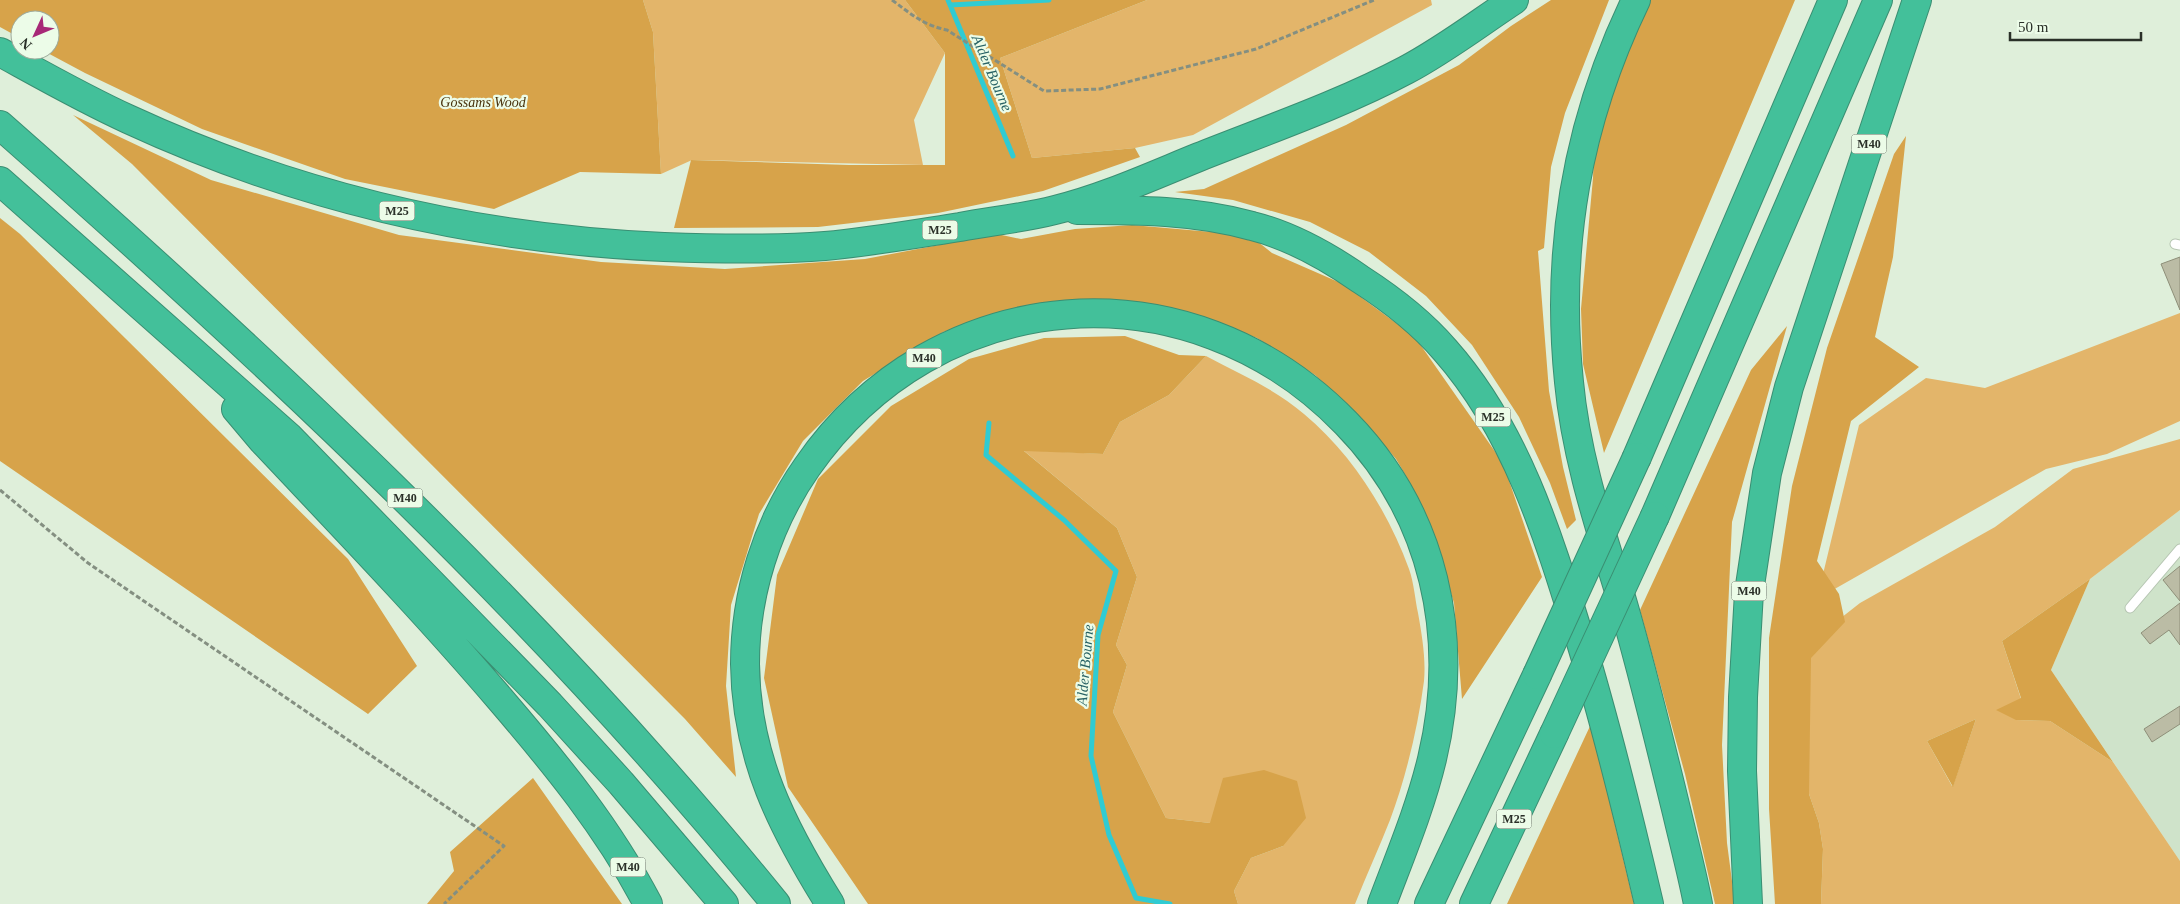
<svg xmlns="http://www.w3.org/2000/svg" width="2180" height="904" viewBox="0 0 2180 904" font-family="'Times New Roman',serif">
  <rect width="100%" height="100%" fill="#dfefda"/>
  <path fill="#cfe3ca" d="M2180,510V861L2051,670L2090,579Z"/>
  <path fill="#e3b56a" fill-rule="evenodd" d="M643,0H905L945,53L914,120L923,165L692,160L661,174L653,32Z
    M1147,0H1431L1432,5L1193,135L1135,148L1032,158L1000,58Z
    M2180,313V421L2107,454L2046,469L1817,599L1859,425L1926,378L1985,388Z
    M1206,356C1240,374 1275,389 1304,414C1351,453 1388,511 1409,569C1414,583 1415,599 1418,613C1422,635 1426,659 1424,681C1418,727 1406,777 1390,820C1379,848 1366,876 1355,904H1238L1234,891L1251,858L1283,846L1210,823L1166,818L1113,712L1127,665L1116,645L1137,577L1117,528L1023,450L1103,454L1120,422L1169,395Z
    M2180,439V510L2090,579L2002,641L2021,699L2016,720L2050,721L2113,762L2180,861V904H1821L1823,849L1819,823L1809,794L1795,654L1860,603L1995,527L2073,469ZM1976,719L1953,786H1952L1927,741Z"/>
  <path fill="#d7a34a" d="M0,0H643L653,32L661,174L580,172L494,209L345,179L202,129L85,73L42,50H50V20H20V38L0,27Z
    M905,0H1147L1000,58L1032,158L1135,148L1140,157L1043,191L938,213L818,227L674,228L691,160L849,165H945V53Z
    M1551,0H1609L1565,113L1551,167L1544,248L1538,251L1549,391L1563,467L1576,520L1567,529L1550,483L1519,417L1472,345L1426,296L1369,252L1310,222L1233,200L1175,192L1204,189L1346,125L1459,65L1511,26Z
    M1650,0H1795L1604,453L1583,364L1581,309L1593,178L1594,149L1613,87L1638,24Z
    M73,115L211,180L399,235L601,262L725,269L865,259L997,234L1021,239L1075,229L1132,225L1223,233L1257,241L1272,253L1343,284L1415,337L1503,463L1542,577L1462,699L1454,603L1435,541L1406,476L1396,459L1358,415L1315,375L1257,338L1191,314L1107,301L1020,308L943,332L863,381L803,441L759,514L731,605L726,686L736,777L685,719L132,164Z
    M1906,136L1893,257L1875,337L1919,367L1851,421L1817,561L1839,594L1845,622L1811,658L1809,794L1819,823L1823,849L1821,904H1775L1769,809V638L1792,486L1827,348L1894,154Z
    M0,218L20,234L348,559L417,666L368,714L0,461Z
    M1787,326L1732,522L1722,745L1727,843L1735,904H1715L1685,774L1640,610L1751,370Z
    M1125,336L1179,355L1206,356L1169,395L1120,422L1103,454L1024,451L1117,528L1137,577L1116,645L1127,665L1113,712L1166,818L1210,823L1223,778L1264,770L1297,781L1306,818L1283,846L1251,858L1234,891L1238,904H868L788,787L764,678L777,575L818,479L891,406L969,359L1044,338Z
    M2090,579L2051,670L2113,762L2050,721L2016,720L1996,710L2021,698L2002,641Z
    M1976,719L1953,787L1927,741Z
    M1591,724L1634,904H1507Z
    M533,778L622,904H427L454,871L450,852Z"/>
  <g fill="none" stroke-linecap="round" stroke-linejoin="round">
    <path stroke="#30cbd2" stroke-width="5" d="M948,0L1013,156
      M950,5L1049,0
      M989,423L986,455L1064,520L1116,571L1098,635L1091,756L1109,835L1136,898L1170,904"/>
  </g>
  <path fill="#bbbca5" stroke="#8e8f79" d="M2180,257V310L2161,264Z
    M2180,566V601L2163,580Z
    M2180,603V645L2169,630L2150,644L2141,633Z
    M2180,706V724L2152,742L2144,729Z"/>
  <g fill="none" stroke-linecap="round" stroke-linejoin="round">
    <g stroke="#b6c6b2" stroke-width="11">
      <path id="service" d="M2175,244L2180,245
        M2130,608L2180,549"/>
    </g>
    <g stroke="#3a8e72" stroke-width="30">
      <path id="motorway" d="M1636,0C1577,122 1555,247 1569,382C1576,458 1601,531 1623,604C1643,673 1660,743 1677,813C1684,843 1692,873 1698,904
        M0,52C42,75 84,99 128,119C299,198 476,239 664,247C718,249 772,250 825,246C870,242 915,234 960,227C992,221 1024,218 1055,210C1104,198 1152,176 1199,157C1267,130 1342,104 1406,70C1444,50 1479,23 1514,0
        M0,125C275,367 545,619 776,904
        M0,181L289,437L550,705L621,783L724,904
        M1077,210C1137,210 1195,210 1252,226C1292,236 1327,256 1360,279C1391,299 1421,322 1445,350C1516,430 1548,535 1579,636C1606,724 1628,814 1649,904
        M236,409L263,441C343,526 424,610 500,699C555,763 609,829 648,904
        M1637,457L1833,0
        M1655,516L1878,0
        M830,904C782,827 746,757 745,664C745,594 767,524 807,467C936,281 1189,261 1346,423C1435,514 1461,637 1432,759C1420,809 1400,856 1382,904
        M1429,904L1537,675
        M1474,904L1554,734
        M1748,904L1742,771L1743,697L1749,592L1767,473L1789,387L1917,0"/>
    </g>
    <path stroke="#848f81" stroke-width="3" stroke-dasharray="5 2.5" stroke-linecap="butt" d="M892,0C911,14 923,25 947,30L1044,91L1100,89L1256,49L1374,0
      M0,490L88,563L504,846L444,904"/>
    <use href="#service" stroke="#fff" stroke-width="9"/>
    <use href="#motorway" stroke="#43c09a" stroke-width="28"/>
    <g stroke="#3a8e72" stroke-width="30" stroke-linecap="butt">
      <path id="motorway-bridge" d="M1537,675L1637,457
        M1554,734L1655,516"/>
    </g>
    <use href="#motorway-bridge" stroke="#43c09a" stroke-width="28"/>
  </g>
  <g text-anchor="middle" dominant-baseline="central" stroke-width="4.5" stroke-linejoin="round" paint-order="stroke">
    <g fill="#ecfce8" stroke="#646d62" stroke-width="1">
      <rect x="1851.5" y="134.5" width="35" height="19" rx="4"/>
      <rect x="379.5" y="201.5" width="35" height="19" rx="4"/>
      <rect x="922.5" y="220.5" width="35" height="19" rx="4"/>
      <rect x="906.5" y="348.5" width="35" height="19" rx="4"/>
      <rect x="1475.5" y="407.5" width="35" height="19" rx="4"/>
      <rect x="387.5" y="488.5" width="35" height="19" rx="4"/>
      <rect x="1731.5" y="581.5" width="35" height="19" rx="4"/>
      <rect x="1496.5" y="809.5" width="35" height="19" rx="4"/>
      <rect x="610.5" y="857.5" width="35" height="19" rx="4"/>
    </g>
    <g font-size="12" font-weight="bold" fill="#2a3028">
      <text x="1869" y="144">M40</text>
      <text x="397" y="211">M25</text>
      <text x="940" y="230">M25</text>
      <text x="924" y="358">M40</text>
      <text x="1493" y="417">M25</text>
      <text x="405" y="498">M40</text>
      <text x="1749" y="591">M40</text>
      <text x="1514" y="819">M25</text>
      <text x="628" y="867">M40</text>
    </g>
    <g font-size="14" font-style="italic" fill="#49330d" stroke="#ecfce8">
      <text x="483" y="102">Gossams Wood</text>
    </g>
    <g font-size="15" font-style="italic" fill="#266164" stroke="#ecfce8">
      <text transform="translate(992 73) rotate(67)">Alder Bourne</text>
      <text transform="translate(1085 665) rotate(-85)">Alder Bourne</text>
    </g>
  </g>
  <g transform="translate(35 35) rotate(226)"><circle r="24" fill="#ecfce8" stroke="#9eaa9b"/>
  <path d="M0-4L9 19L0 12L-9 19Z" fill="#a72877"/>
  <text y="-8" font-size="14" font-weight="bold" text-anchor="middle" fill="#2a3028">N</text>
  </g>
  <path d="M2010 32v8h131v-8" fill="none" stroke="#2a3028" stroke-width="2.5"/>
  <text x="2018" y="32" font-size="15" fill="#2a3028" stroke="#ecfce8" stroke-width="4" paint-order="stroke">50 m</text>
</svg>
